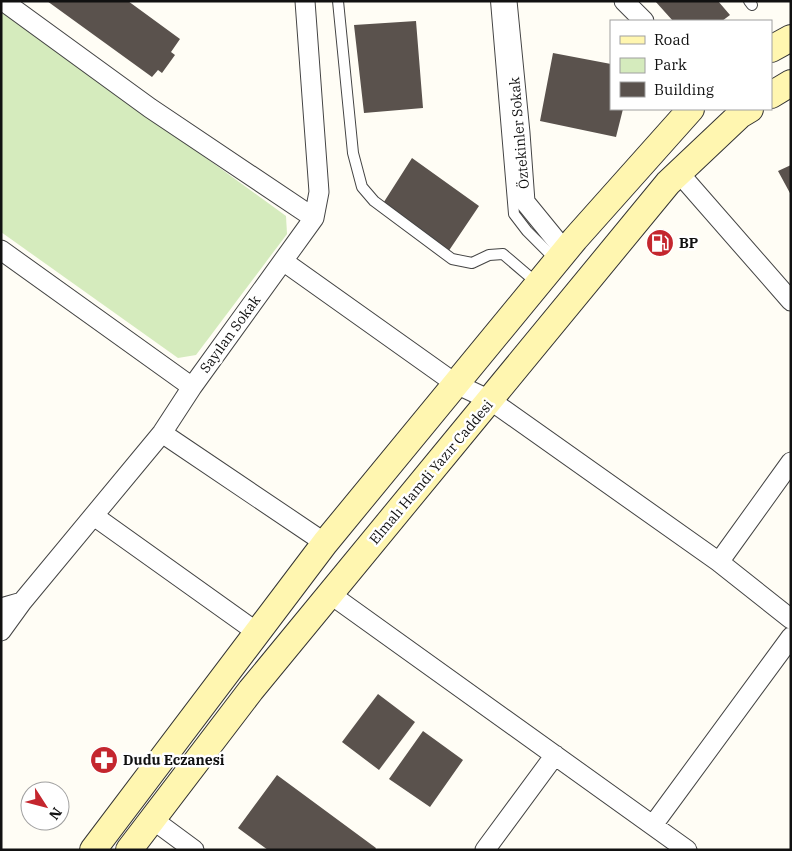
<svg xmlns="http://www.w3.org/2000/svg" width="792" height="851" viewBox="0 0 792 851" font-family="'IBM Plex Serif',serif">
  <rect width="100%" height="100%" fill="#fffdf5"/>
  <path fill="#d5ebbd" d="M1,9L286,216L287,234L196,355L178,358L1,232Z"/>
  <path fill="#5a524d" d="M47,1H128L180,39L171,52L175,55L162,73L158,70L152,77Z
    M655,1H718L730,15L722,21H673Z
    M416,21L423,108L364,113L354,25Z
    M553,53L611,64V109H623L616,137L540,121Z
    M412,158L479,206L448,252L382,205Z
    M791,165V195L778,171Z
    M378,694L415,722L379,770L342,742Z
    M423,731L463,760L430,807L389,779Z
    M277,775L376,848L375,850H268L238,828Z"/>
  <g fill="none" stroke-linecap="round" stroke-linejoin="round">
    <g stroke="#444" stroke-width="12">
      <path id="lane" d="M338,1L353,153L362,187L374,201L452,259L472,263L489,255L503,254L537,283
        M496,1L514,214L527,231L556,260
        M749,1L752,5"/>
    </g>
    <g stroke="#444" stroke-width="21">
      <path id="street" d="M3,1L150,108L314,218
        M507,1L520,133L525,202L565,251
        M624,1L644,21
        M679,173L791,301
        M1,250L192,387
        M283,261L456,384L490,400L719,562L791,619
        M162,433L325,543
        M94,516L258,633
        M719,562L791,462
        M330,594L687,850
        M1,608L22,602L162,433L192,387L314,218L319,192L305,1
        M1,631L22,602
        M152,819L194,850
        M653,825L791,637
        M485,850L555,755"/>
    </g>
    <g stroke="#333" stroke-width="28">
      <path id="secondary" d="M771,49L791,38
        M771,95L791,83
        M93,850L325,543L575,239L691,109
        M129,850L251,690L668,183L740,115L750,109"/>
    </g>
    <use href="#lane" stroke="#fff" stroke-width="10"/>
    <use href="#street" stroke="#fff" stroke-width="19"/>
    <use href="#secondary" stroke="#fff6b0" stroke-width="26"/>
  </g>
  <defs>
    <g id="fuel-disc" transform="scale(1.4375)"><circle r="9.5" fill="#c4262e" stroke="#fff"/><path d="M-5.5-6h7V0h2V4h1.3V-2.5L3-4.5l.8-.8L6-3V5H2.5V1h-1V6h-7ZM-4.2-4.7v3.2H.2V-4.7Z" fill="#fff"/></g>
    <g id="pharmacy-disc" transform="scale(1.4375)"><circle r="9.5" fill="#c4262e" stroke="#fff"/><path d="M-2-6h4v4h4v4h-4v4h-4v-4h-4v-4h4Z" fill="#fff"/></g>
  </defs>
  <g fill-rule="evenodd">
    <use href="#fuel-disc" x="660" y="243"/>
    <use href="#pharmacy-disc" x="104" y="760"/>
  </g>
  <g text-anchor="middle" dominant-baseline="central" stroke-width="5" stroke-linejoin="round" paint-order="stroke">
    <g font-size="14" fill="#111" stroke="#fff">
      <text transform="translate(519 133) rotate(-95)">Öztekinler Sokak</text>
      <text transform="translate(230 334) rotate(-54)">Sayılan Sokak</text>
      <text transform="translate(431 472) rotate(-50)">Elmalı Hamdi Yazır Caddesi</text>
    </g>
    <g font-size="14" font-weight="bold" fill="#111" stroke="#fff" text-anchor="start">
      <text x="679" y="243">BP</text>
      <text x="123" y="760">Dudu Eczanesi</text>
    </g>
  </g>
  <rect width="792" height="851" fill="none" stroke="#111111" stroke-width="5"/>
  <rect x="610" y="20" width="162" height="90" fill="#ffffff" stroke="#a0a0a0"/>
  <rect x="620" y="36" width="25" height="8" fill="#fff6b0" stroke="#a0a0a0"/>
  <text x="654" y="45" font-size="15" fill="#111111">Road</text>
  <rect x="620" y="58" width="25" height="15" fill="#d5ebbd" stroke="#a0a0a0"/>
  <text x="654" y="70" font-size="15" fill="#111111">Park</text>
  <rect x="620" y="82" width="25" height="15" fill="#5a524d" stroke="#a0a0a0"/>
  <text x="654" y="95" font-size="15" fill="#111111">Building</text>
  <g transform="translate(45 806) rotate(126)"><circle r="24" fill="#ffffff" stroke="#a0a0a0"/>
  <path d="M0-4L9 19L0 12L-9 19Z" fill="#c4262e"/>
  <text y="-8" font-size="14" font-weight="bold" text-anchor="middle" fill="#111111">N</text>
  </g>
</svg>
